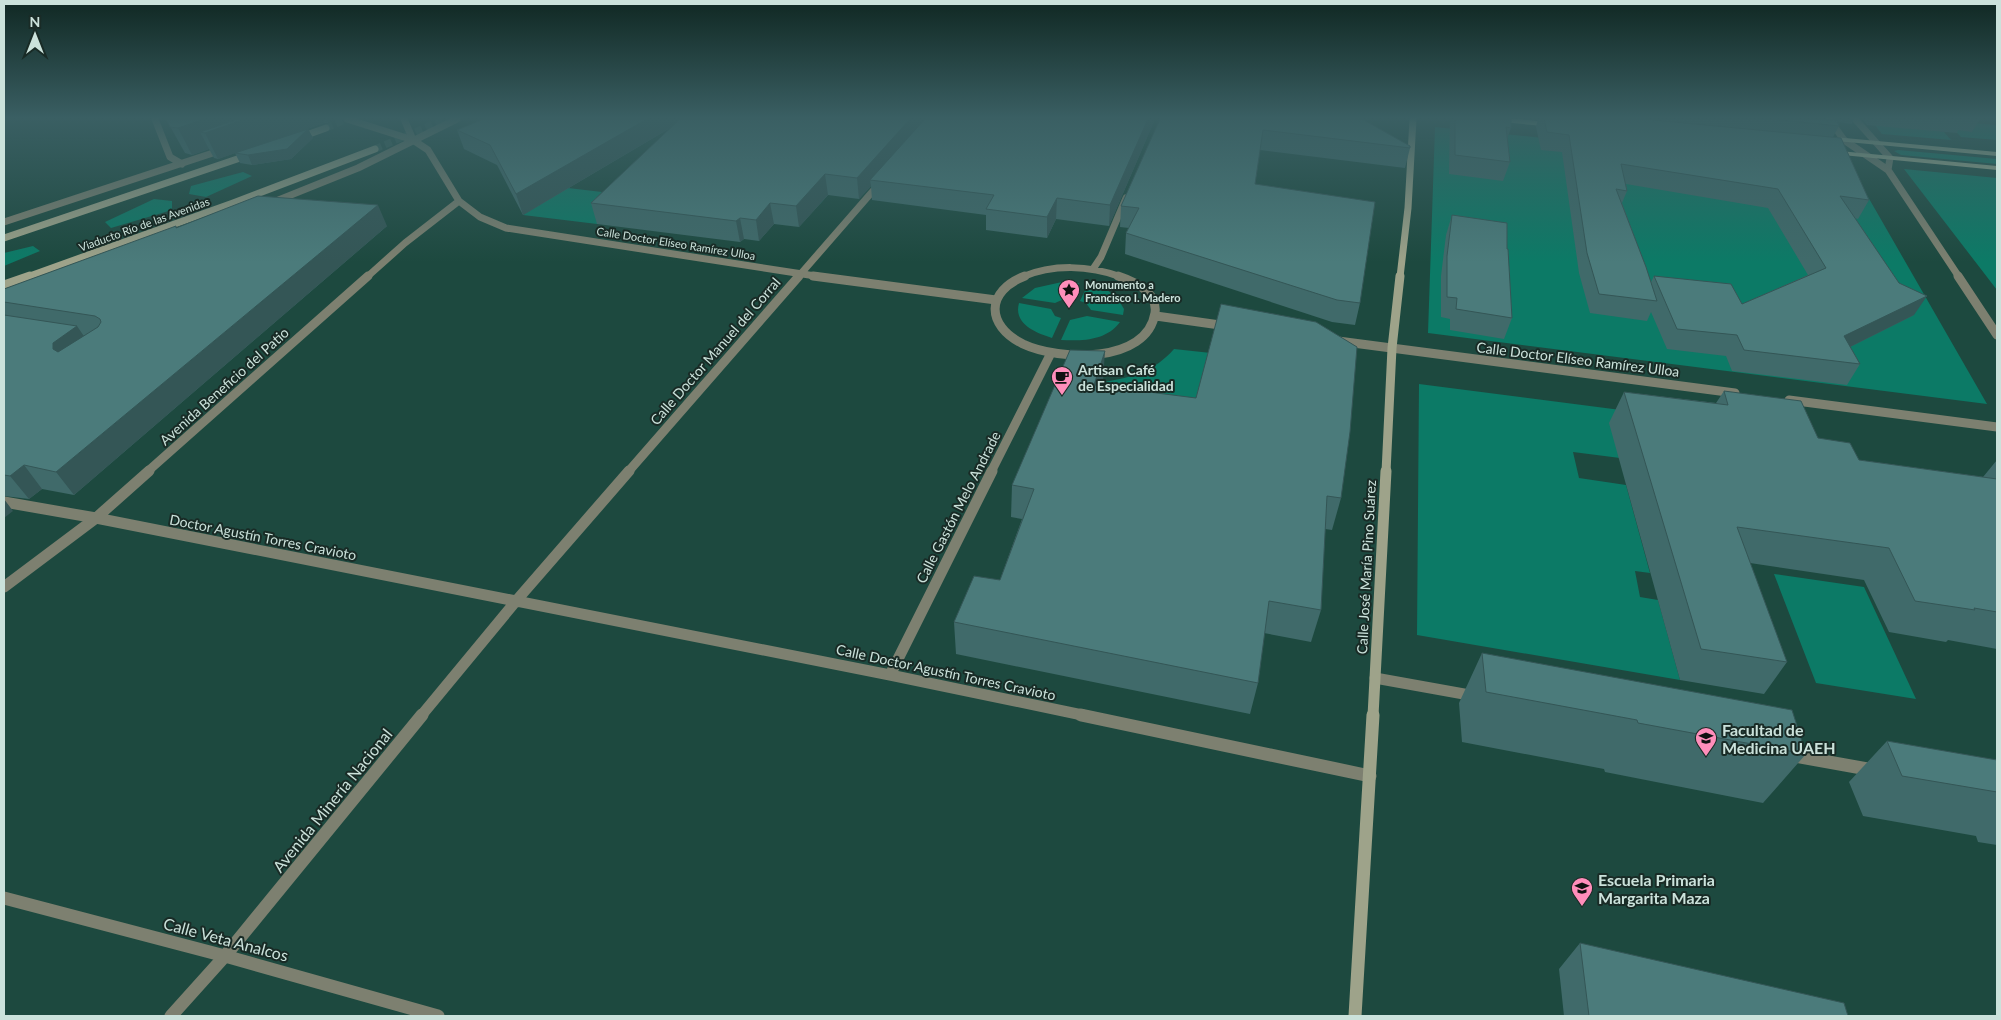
<svg xmlns="http://www.w3.org/2000/svg" width="2001" height="1020" viewBox="0 0 2001 1020" font-family="Lato,sans-serif">
  <rect width="100%" height="100%" fill="#1d493f"/>
  <path fill="#0c7a66" d="M1870,119L1944,132L1951,140L1882,134Z
    M1946,121L1996,125L1997,140L1961,137Z
    M1435,127L1852,169L1987,404L1428,333Z
    M1898,150L1997,159V164L1901,155L1894,151Z
    M1904,169L1997,178V290Z
    M243,172L252,176L206,197L189,194L191,186Z
    M568,188L602,192L596,198L833,189L820,204L597,224L523,215Z
    M154,199L172,201V210L111,228L105,222Z
    M33,246L40,251L4,266V253Z
    M1062,282L1079,283L1071,300L1064,299L1055,303L1022,298L1035,288Z
    M1088,284C1105,286 1116,294 1124,309L1123,315L1091,310L1086,303L1080,301Z
    M1019,303L1051,309L1055,316L1061,318L1052,338C1036,333 1013,324 1019,303Z
    M1087,316L1120,322C1106,341 1082,341 1061,340L1070,320Z
    M1174,349L1211,353L1188,443L1092,416L1103,382C1131,378 1155,371 1174,349Z
    M1419,384L1706,421L1620,458L1573,452L1579,478L1626,485L1650,573L1635,571L1640,597L1658,600L1680,680L1417,635Z
    M1774,574L1864,587L1916,699L1816,683Z"/>
  <g fill="none" stroke-linecap="round" stroke-linejoin="round">
    <path stroke="#376056" stroke-width="7" stroke-dasharray="7 4" stroke-linecap="butt" d="M326,128L347,119
      M375,149L445,119"/>
    <path stroke="#7d8070" stroke-width="11" d="M1375,678L1475,696"/>
    <path stroke="#7d8070" stroke-width="13" d="M1789,755L1873,770"/>
    <path stroke="#7d8070" stroke-width="7" d="M155,119L170,157L182,164
      M404,119L413,140L428,150L459,201L480,217L506,228L822,277
      M1829,119L1844,140L1888,170L1959,277
      M1855,119L1890,158L1888,170
      M1093,269L1101,257L1126,198
      M367,277L405,243L459,201
      M798,277L879,184
      M1022,277C1053,264 1089,265 1121,277"/>
    <path stroke="#7d8070" stroke-width="9" d="M813,276L996,300
      M1025,276C986,291 985,325 1023,344C1059,361 1147,364 1155,313C1158,292 1133,281 1118,276
      M1958,276L1997,335
      M1156,316L1227,326
      M1338,341L1735,393
      M1789,400L1997,427
      M147,472L368,276
      M628,472L799,276
      M991,472L1051,353"/>
    <path stroke="#7d8070" stroke-width="11" d="M4,502L96,518L890,675L1087,716
      M4,587L96,518L149,471
      M890,675L992,471
      M421,716L516,601L629,471"/>
    <path stroke="#7d8070" stroke-width="13" d="M1081,715L1370,776
      M4,898L225,956L438,1016
      M171,1016L225,956L422,715"/>
    <path stroke="#7d8070" stroke-width="7" d="M347,119L413,140
      M271,203L358,168L457,119
      M4,222L225,149"/>
    <path stroke="#9ea38a" stroke-width="7" d="M298,138L326,128
      M4,238L249,155
      M27,277L233,203L375,149
      M1400,277L1408,208L1413,119"/>
    <path stroke="#9ea38a" stroke-width="9" d="M4,285L30,276
      M1386,472L1392,348L1400,276"/>
    <path stroke="#9ea38a" stroke-width="11" d="M1373,716L1386,471"/>
    <path stroke="#9ea38a" stroke-width="13" d="M1355,1016L1373,715"/>
    <path fill="#b8be9d" fill-rule="evenodd" d="M1487,119H1519L1554,123L1558,125L1554,127L1491,121Z
      M1823,136L1997,152V156L1826,140H1823Z
      M1829,150L1997,166V170L1832,154H1829Z"/>
  </g>
  <path fill="#406a6a" fill-rule="evenodd" d="M166,119H332L328,123H324L243,151L308,129L313,138L291,159L252,165L240,163L235,153L218,159L214,158L209,149L192,155L185,153Z
    M484,119H1155L1109,226L1056,219L1047,238L986,230V215L872,200L871,186L859,199L828,195L799,227L774,224L759,241L744,239L740,242L597,224L591,203L672,127L523,215L497,165L464,149L457,130Z
    M1160,119H1362L1410,148L1405,168L1260,150L1255,184L1360,303L1355,325L1332,322L1125,254L1126,233L1129,228L1120,227L1121,206Z
    M1450,119H1511V128L1507,139L1510,162L1503,181L1449,174Z
    M1538,119H1854L1852,124L1838,122L1839,126L1833,137L1869,200L1858,219L1855,218L1914,315L1850,347L1860,364L1847,385L1732,371L1726,356L1667,349L1651,312L1647,321L1590,313L1579,273L1562,152L1541,150L1536,127ZM1626,184L1768,208L1808,275L1742,304L1654,276L1651,282L1622,203L1627,191Z
    M1862,119H1980L1972,132L1958,130L1957,133L1867,125Z
    M1452,215L1507,249L1512,318L1504,339L1450,330V319L1441,317V276L1446,235Z
    M387,226L74,495L42,489L29,499L4,496V289L176,228Z
    M1103,382L1102,386L1341,498L1332,530L1325,529L1321,610L1311,642L1264,633L1258,683L1250,714L956,654L954,622L1000,580L1022,519L1011,517L1012,485Z
    M1724,391L1859,460L1983,477L1997,460V649L1948,640L1946,642L1889,632L1864,580L1750,563L1787,662L1764,694L1680,680L1609,423L1624,392L1716,403Z
    M1482,653L1806,754L1763,803L1605,772L1604,769L1462,742L1459,703Z
    M1887,741L1995,760L1997,758V845L1978,842L1976,836L1863,816L1849,782Z
    M1580,943L1848,1016H1564L1559,969Z"/>
  <path fill="#345656" d="M205,119H323L324,123L218,159L205,133L200,132L209,149L192,155L178,128Z
    M327,119H332L328,123Z
    M647,119H685L523,215L516,194Z
    M910,119H929L870,180L871,186L859,199L857,178Z
    M1148,119H1155L1109,226L1110,205Z
    M308,129L313,138L291,159L252,165L248,155Z
    M825,174L828,195L799,227L796,206Z
    M1057,198L1056,219L1047,238V217Z
    M770,203L774,224L759,241L756,220Z
    M378,205L387,226L74,495L56,472Z
    M740,218L744,239L740,242L736,221Z
    M1927,296L1914,315L1832,356L1844,336Z
    M77,326L92,348L69,365L53,349V343Z
    M1105,351L1103,382L1092,416L1094,385Z
    M24,465L42,489L29,499L10,476Z
    M4,499L13,511L4,518Z"/>
  <path fill="#4b7b7b" stroke="#345656" d="M166,119H205L178,128L170,127Z
    M238,119H245L205,133L200,132Z
    M484,119H647L516,194L490,145L457,130Z
    M680,119H910L857,178L825,174L796,206L770,203L756,220L740,218L736,221L591,203Z
    M925,119H1148L1110,205L1057,198L1047,217L986,209L994,195L870,180Z
    M1160,119H1362L1410,146V148L1263,130L1255,184L1375,202L1360,303L1337,300L1126,233L1139,208L1121,206Z
    M1455,119H1511V128L1506,127L1510,162L1455,155Z
    M1544,119H1643L1841,138L1869,200L1840,196L1899,283L1927,296L1844,336L1860,364L1744,350L1737,335L1677,329L1654,276L1731,284L1742,304L1826,268L1778,189L1621,164L1627,191L1616,189L1646,267L1657,301L1599,294L1587,253L1569,135L1547,132Z
    M1771,119L1837,120L1839,126Z
    M308,129L287,149L248,155L235,153Z
    M258,196L378,205L56,472L24,465L10,476L4,475V315L77,326L53,343V349L58,352L98,327L101,322L100,319L95,316L4,302V289L176,226V228Z
    M1452,215L1507,223V249H1508L1512,318L1456,309L1457,298L1447,297V256Z
    M1221,304L1316,322L1357,347L1350,432L1341,498L1327,496L1321,610L1269,601L1258,683L954,622L974,576L1000,580L1034,489L1012,485L1070,350L1105,351L1094,385L1196,398Z
    M1724,391L1801,401L1818,438L1850,443L1859,460L1997,479V612L1974,608L1975,610L1915,601L1889,548L1737,527L1787,662L1701,649L1624,392L1728,405Z
    M1482,653L1792,710L1806,754L1638,723L1637,720L1486,692Z
    M1887,741L1997,760V792L1902,776Z
    M1580,943L1844,1003L1848,1016H1589Z"/>
  <linearGradient id="sky" x2="0" y2="1"><stop stop-color="#102823"/><stop offset="0.45" stop-color="#3a5f63"/><stop offset="1" stop-color="#3a5f63" stop-opacity="0"/></linearGradient>
  <rect width="2001" height="262" fill="url(#sky)"/>
  <defs>
    <g id="sight-pin" transform="scale(1.125)"><path d="M0 17L-7.5 6A9.5 9.5 0 1 1 7.5 6Z" fill="#ff8ebb" stroke="#192b26"/><path d="M0-6L1.8-2.2L6-1.7L2.9 1.2L3.7 5.4L0 3.3L-3.7 5.4L-2.9 1.2L-6-1.7L-1.8-2.2Z" fill="#111"/></g>
    <g id="cafe-pin" transform="scale(1.125)"><path d="M0 17L-7.5 6A9.5 9.5 0 1 1 7.5 6Z" fill="#ff8ebb" stroke="#192b26"/><path d="M-5.5-4.5H6V0H3Q3 3.5 0 3.5H-2.5Q-5.5 3.5-5.5 0ZM3-3.2v2h1.7v-2ZM-6 4.5H4V6H-6Z" fill="#111"/></g>
    <g id="university-pin" transform="scale(1.125)"><path d="M0 17L-7.5 6A9.5 9.5 0 1 1 7.5 6Z" fill="#ff8ebb" stroke="#192b26"/><path d="M0-5L7-2L0 1L-7-2ZM-4 1L0 2.5L4 1V4Q0 6-4 4Z" fill="#111"/></g>
    <g id="school-pin" transform="scale(1.125)"><path d="M0 17L-7.5 6A9.5 9.5 0 1 1 7.5 6Z" fill="#ff8ebb" stroke="#192b26"/><path d="M0-5L7-2L0 1L-7-2ZM-4 1L0 2.5L4 1V4Q0 6-4 4Z" fill="#111"/></g>
  </defs>
  <g fill-rule="evenodd">
    <use href="#sight-pin" x="1069" y="290"/>
    <use href="#cafe-pin" x="1062" y="377"/>
    <use href="#university-pin" x="1706" y="738"/>
    <use href="#school-pin" x="1582" y="888"/>
  </g>
  <g text-anchor="middle" dominant-baseline="central" stroke-width="4" stroke-linejoin="round" paint-order="stroke">
    <g font-size="11" fill="#cbe2db" stroke="#192b26">
      <text transform="translate(144 224) rotate(-20)">Viaducto Río de las Avenidas</text>
      <text transform="translate(676 243) rotate(9)">Calle Doctor Elíseo Ramírez Ulloa</text>
    </g>
    <g font-size="11" font-weight="bold" fill="#cbe2db" stroke="#192b26" text-anchor="start">
      <text x="1085" y="284">Monumento a<tspan x="1085" dy="13">Francisco I. Madero</tspan></text>
    </g>
    <g font-size="14" fill="#cbe2db" stroke="#192b26">
      <text transform="translate(715 351) rotate(-49)">Calle Doctor Manuel del Corral</text>
      <text transform="translate(1578 359) rotate(7)">Calle Doctor Elíseo Ramírez Ulloa</text>
      <text transform="translate(224 386) rotate(-42)">Avenida Beneficio del Patio</text>
      <text transform="translate(958 507) rotate(-63)">Calle Gastón Melo Andrade</text>
      <text transform="translate(263 537) rotate(11)">Doctor Agustín Torres Cravioto</text>
      <text transform="translate(1366 567) rotate(-87)">Calle José María Pino Suárez</text>
      <text transform="translate(946 672) rotate(12)">Calle Doctor Agustín Torres Cravioto</text>
    </g>
    <g font-size="14" font-weight="bold" fill="#cbe2db" stroke="#192b26" text-anchor="start">
      <text x="1078" y="369">Artisan Café<tspan x="1078" dy="16">de Especialidad</tspan></text>
    </g>
    <g font-size="16" font-weight="bold" fill="#cbe2db" stroke="#192b26" text-anchor="start">
      <text x="1722" y="729">Facultad de<tspan x="1722" dy="18">Medicina UAEH</tspan></text>
      <text x="1598" y="879">Escuela Primaria<tspan x="1598" dy="18">Margarita Maza</tspan></text>
    </g>
    <g font-size="16" fill="#cbe2db" stroke="#192b26">
      <text transform="translate(332 800) rotate(-51)">Avenida Minería Nacional</text>
      <text transform="translate(226 939) rotate(15)">Calle Veta Analcos</text>
    </g>
  </g>
  <rect width="2001" height="1020" fill="none" stroke="#cbe2db" stroke-width="10"/>
  <g transform="translate(35 35)" stroke="#192b26" stroke-width="4" paint-order="stroke">
  <path d="M0-4L9 19L0 12L-9 19Z" fill="#cbe2db"/>
  <text y="-8" font-size="14" font-weight="bold" text-anchor="middle" fill="#cbe2db">N</text>
  </g>
</svg>
